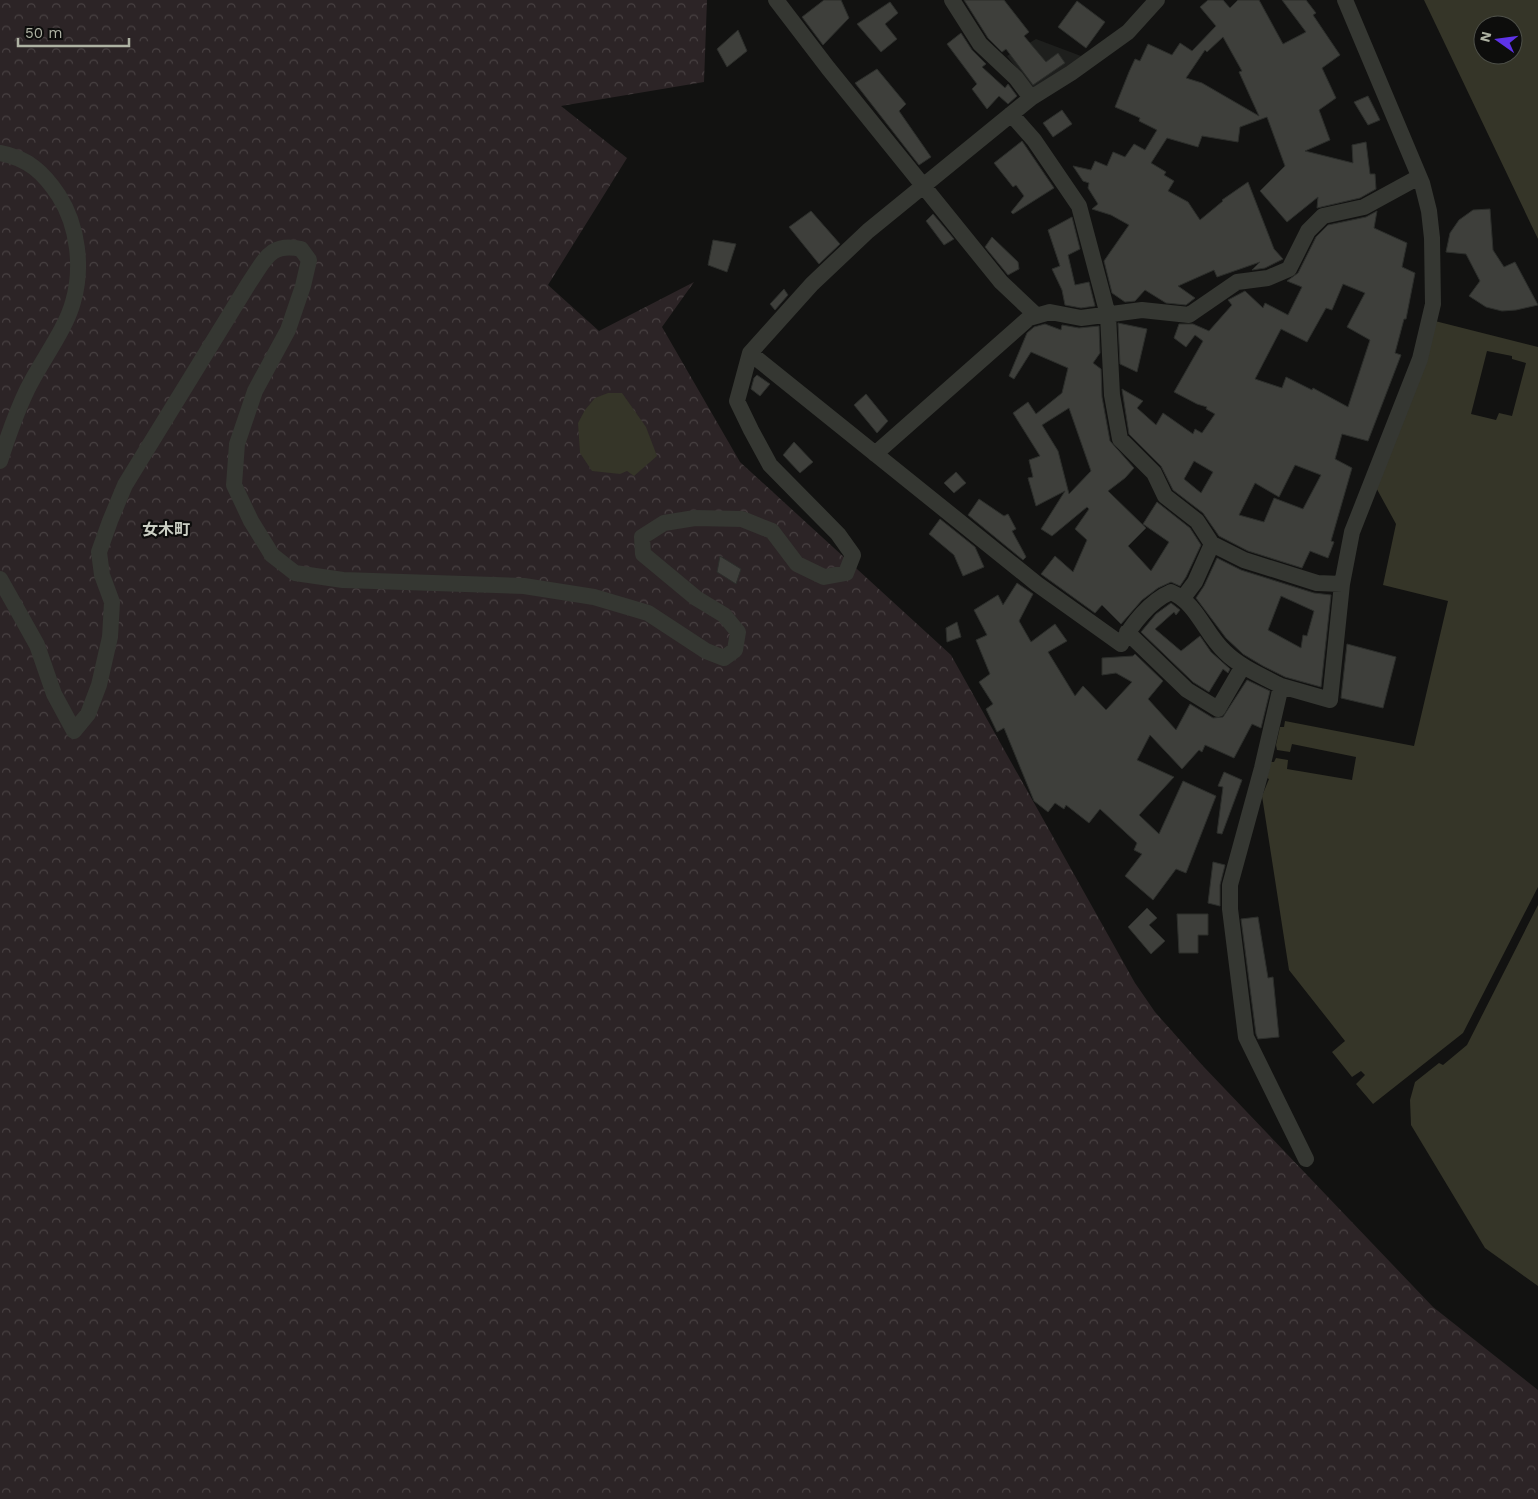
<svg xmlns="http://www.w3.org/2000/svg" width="1538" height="1499" viewBox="0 0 1538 1499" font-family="'Work Sans','Noto Sans JP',sans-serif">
  <defs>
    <pattern id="forest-crowns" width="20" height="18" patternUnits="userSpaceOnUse" patternTransform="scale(1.25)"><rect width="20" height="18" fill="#2c2426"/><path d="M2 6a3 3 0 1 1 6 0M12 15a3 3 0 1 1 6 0" fill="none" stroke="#484142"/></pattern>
  </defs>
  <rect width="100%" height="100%" fill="#121211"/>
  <path fill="#1e1f1d" d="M1036,39L1081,56L1034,91L1007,56Z"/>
  <path fill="url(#forest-crowns)" d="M0,0H707L704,82L561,106L627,158L548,285L599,331L694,282L662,327L740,462L951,655L1135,983L1155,1012L1203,1066L1433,1307L1538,1390V1499H0Z"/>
  <path fill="#353528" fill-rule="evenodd" d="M1424,0H1538V239ZM1483,25H1513V55H1483Z
    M1431,320L1538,347V887L1463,1033L1373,1104L1356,1084L1365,1075L1361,1071L1352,1077L1332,1052L1345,1041L1289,970L1262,796L1269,779L1267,778L1271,762H1274L1276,758L1288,760L1287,769L1352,780L1356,757L1292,744L1290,752L1277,750L1276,745L1280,727H1284L1285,721L1414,746L1448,601L1383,585L1396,524L1373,482Z
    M608,393H622L646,427L657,456L634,476L627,471L620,474L592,471L580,453L578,423L585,410L595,398Z
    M1538,905V1286L1485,1248L1411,1125L1410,1100L1415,1082L1439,1063L1443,1065L1467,1045Z"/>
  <path fill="#121211" d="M1487,351L1512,356V359L1526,363L1512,416L1499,413L1496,420L1471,414Z"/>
  <path fill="#3e3f3b" stroke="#2c2e2b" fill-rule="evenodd" d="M824,0H841L849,18L823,45L802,17Z
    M964,0H1004L1029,32L1024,36L1046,62L1058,53L1065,63L1033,85L1006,49L1002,52L988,38Z
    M1208,0H1223L1230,8L1238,0H1259L1283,44L1306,32L1282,0H1306L1316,13L1313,15L1340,55L1322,68L1336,98L1319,110L1330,140L1305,151L1353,163L1352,145L1366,142L1370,174H1375L1376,189L1360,198L1317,208L1318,197L1287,222L1260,191L1285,166L1267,117L1240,127L1238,142L1202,136L1198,147L1167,138L1151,163L1166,172L1164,175L1174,181L1168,191L1188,202L1200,220L1223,201L1222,200L1248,182L1274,249L1283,259L1265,268L1252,270L1260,262L1217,277L1214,270L1178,286L1195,298L1186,305L1166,303L1145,290L1135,301L1125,302L1112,293L1104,261L1129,225L1111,215L1092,209L1098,204L1088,188L1089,183L1083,181L1073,166L1091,170L1095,161L1107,166L1113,152L1125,157L1134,144L1145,150L1157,130L1139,121L1140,118L1115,107L1129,72L1135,59L1140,61L1148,44L1172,55L1180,43L1192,51L1216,26L1200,7ZM1223,37L1242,71L1239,72L1259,116L1202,83L1186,78L1205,50L1207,52Z
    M1077,1L1105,22L1086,48L1058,27Z
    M890,2L898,13L885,24L897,39L881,52L857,24Z
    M738,30L747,51L727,67L717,49Z
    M961,33L972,50L986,64L982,67L1005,88L1008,84L1017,96L1008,104L999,96L987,109L972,89L977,84L947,44Z
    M877,69L906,104L899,111L931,157L919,165L855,83Z
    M1368,96L1380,120L1368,125L1354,102Z
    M1062,110L1072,124L1053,137L1043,123Z
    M1022,141L1054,188L1013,214L1011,212L1024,196L1016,185L1013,187L994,163Z
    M1490,209L1493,250L1504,267L1515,262L1538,305L1516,310L1502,311L1486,307L1469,296L1480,281L1466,254L1446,252L1450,233L1459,220L1473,210Z
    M811,211L840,244L819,264L789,227Z
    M1377,211L1374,228L1407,243L1402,267L1415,273L1406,319H1404L1395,353L1401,355L1368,441L1342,434L1335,459L1352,468L1331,541L1334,542L1328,558L1310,551L1302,568L1248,551L1219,536L1203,513L1173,490L1161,466L1129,434L1122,389L1143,401L1137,408L1156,425L1163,413L1193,434L1195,429L1202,433L1215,414L1206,409L1207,407L1197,404L1174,392L1203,341L1195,335L1186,347L1174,338L1179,324H1193L1209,331L1232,305L1228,300L1245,291L1263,308L1265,303L1288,315L1302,287L1287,281L1298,273L1316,237L1328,225L1366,217ZM1343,284L1365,293L1347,327L1370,340L1348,407L1313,388L1312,390L1286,377L1282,388L1255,379L1281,329L1307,342L1326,308L1332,310ZM1194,461L1213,472L1201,493L1184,479ZM1295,465L1321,475L1303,509L1274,498L1264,522L1239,515L1255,483L1279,497Z
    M933,214L954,239L944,245L926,221Z
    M1072,217L1080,249L1068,255L1075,285L1089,282L1095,306L1081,308L1065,305L1062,290L1052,269L1060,266L1048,230Z
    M992,237L1018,262L1019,269L1008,275L985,247Z
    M713,240L736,244L727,272L708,265Z
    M784,289L788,295L775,310L770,304Z
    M1118,323L1147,329L1137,372L1120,364Z
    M1045,324L1061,330L1062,325L1079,328L1099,326L1100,353L1093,363L1101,369L1102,397L1110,441L1134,468L1125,478L1108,491L1146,528L1128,546L1151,571L1169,542L1143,524L1157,502L1190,528L1201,545L1186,577L1180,586L1171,582L1158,588L1142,600L1121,624L1102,605L1095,613L1041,574L1055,556L1073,572L1087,540L1075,529L1089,509L1087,507L1052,536L1041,529L1065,491L1036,506L1028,478L1033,477L1029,460L1040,456L1013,413L1028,402L1036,414L1062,393L1068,368L1031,352L1014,379L1009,376L1027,333L1034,327ZM1069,408L1091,471L1069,494L1058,451L1042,425Z
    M757,375L770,384L760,396L751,389L754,378Z
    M866,394L888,421L877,433L854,405Z
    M794,442L813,462L800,473L783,455Z
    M956,472L966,483L954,493L944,483Z
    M979,499L1004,516L1008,514L1016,529L1012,531L1024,553L1026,557L1023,560L968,515Z
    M940,519L975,547L984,567L963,576L954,555L929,534Z
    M720,556L741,569L736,584L717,572Z
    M1217,558L1241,570L1314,593L1331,595L1321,687L1285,677L1263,666L1243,654L1226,638L1196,598L1204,586ZM1281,596L1314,611L1307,636L1303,635L1301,648L1268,630Z
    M1017,583L1033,594L1019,621L1031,642L1055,624L1067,641L1048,652L1075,696L1083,686L1106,710L1132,682L1116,673L1102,675V658L1133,656L1135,654L1163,681L1148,699L1176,730L1190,704L1213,718L1223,717L1247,680L1270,691L1261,728L1252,724L1234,758L1205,745L1202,752L1199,750L1182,769L1150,735L1137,760L1174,777L1139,815L1159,834L1183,781L1216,796L1186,873L1176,869L1153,900L1125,876L1142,854L1134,850L1137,843L1100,809L1089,823L1066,805L1064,809L1055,803L1048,812L1034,801L1004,728L997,732L986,709L993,704L979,682L990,674L976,640L987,635L974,610L998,595L1003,605Z
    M1171,603L1180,610L1176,615L1174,612L1155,629L1181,651L1200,636L1211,652L1230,669L1228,673L1223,669L1209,692L1193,682L1141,632L1156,614Z
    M957,622L961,637L947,642L946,628Z
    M1347,644L1396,657L1383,708L1341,698Z
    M1224,772L1242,780L1222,834L1217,833L1223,787L1218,786Z
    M1213,862L1225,865L1220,885V906L1208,903Z
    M1147,908L1157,918L1149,925L1165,941L1151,954L1128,927Z
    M1177,914H1208V935H1198V953H1179Z
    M1258,917L1268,978L1273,977L1279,1037L1258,1039L1256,1034L1241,919Z"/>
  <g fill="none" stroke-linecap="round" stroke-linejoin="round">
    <path stroke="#353732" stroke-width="16" d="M776,0L828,68L1001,282L1037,316
      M952,0L980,44L1016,78L1031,98
      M1011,114L1034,140L1079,206L1108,315L1112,395L1120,439L1154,473L1165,496L1197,521L1212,544L1244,560L1317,583L1342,584
      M0,153C28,158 44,173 59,196C78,226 83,268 73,302C66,329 40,363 27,390C16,413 8,436 0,461
      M750,353L1037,584L1121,644C1132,624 1150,601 1171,592C1197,603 1205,634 1225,652C1240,667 1262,676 1281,686
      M875,454L1029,318L1050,312L1081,318L1142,310L1189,315L1237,282L1268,278L1289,269L1308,231L1323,216L1364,207L1419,177
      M0,579L37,645L54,694L74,731L88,714L99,685L110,637L112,602L102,575L99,552L110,521L125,485L249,283C265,260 270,242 301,249L309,260L303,286L288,330L255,391L237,444L234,485L251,521L272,555L295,573L343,580L524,586L594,597L648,613L706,651L724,658L735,650L738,632L724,615L696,598L643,554L642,537L664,523L695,518L742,519L772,531L797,564L824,577L846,573L853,555L838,534L770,465L751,430L737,401L750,353L812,284L868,231L1031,98L1071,73L1128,32L1157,0
      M1183,598L1195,582L1212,544
      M1127,632L1187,690L1218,709L1243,666
      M1306,1159L1246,1037L1230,909V885L1262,768L1281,686L1330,700L1342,584L1352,532L1420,359L1433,304L1432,238L1429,211L1422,183L1345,0"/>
  </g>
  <g text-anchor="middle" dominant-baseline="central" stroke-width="4.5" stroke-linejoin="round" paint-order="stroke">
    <g font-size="16" font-weight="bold" fill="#cbcfc4" stroke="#0d0d0c">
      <text x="166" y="529">女木町</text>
    </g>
  </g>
  <g transform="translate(1498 40) rotate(284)"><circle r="24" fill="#0d0d0c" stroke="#4d4f48"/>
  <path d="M0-4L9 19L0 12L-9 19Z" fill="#5e33e8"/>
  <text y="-8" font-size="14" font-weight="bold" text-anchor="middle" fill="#aeb2a3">N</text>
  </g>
  <path d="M18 38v8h111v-8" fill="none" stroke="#aeb2a3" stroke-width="2.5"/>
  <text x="25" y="38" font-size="15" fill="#aeb2a3" stroke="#0d0d0c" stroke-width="4" paint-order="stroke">50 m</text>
</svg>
